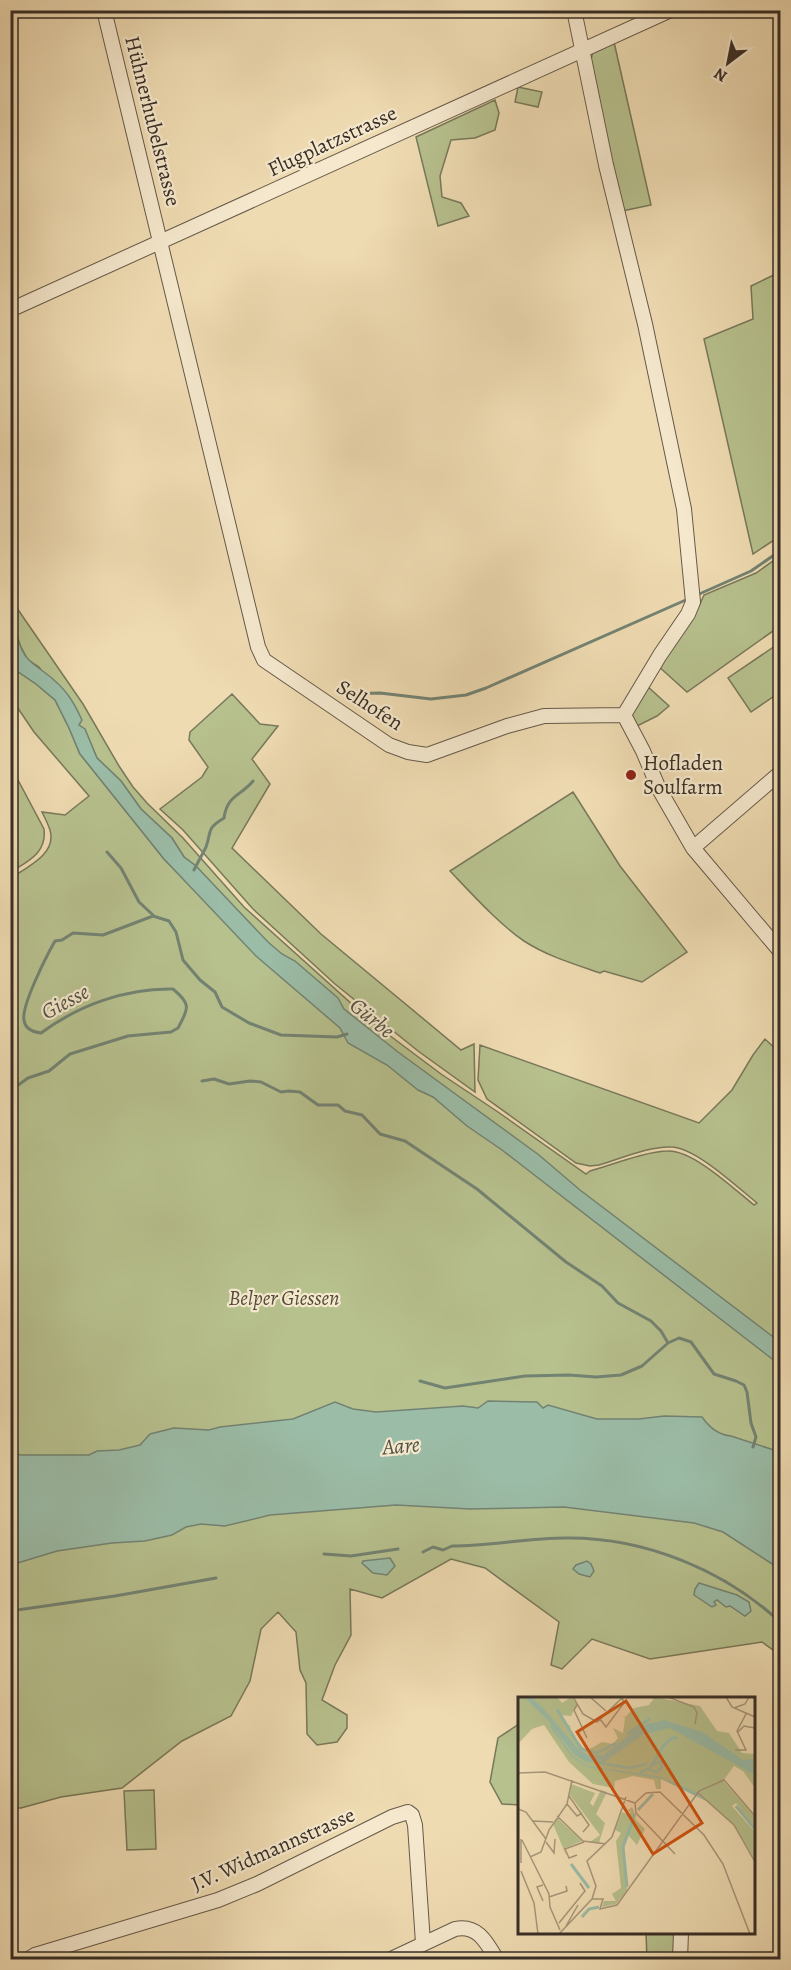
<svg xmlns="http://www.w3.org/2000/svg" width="791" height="1970" viewBox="0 0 791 1970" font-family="Alegreya,serif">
  <rect width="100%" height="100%" fill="#efdbb2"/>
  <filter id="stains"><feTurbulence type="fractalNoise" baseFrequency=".00333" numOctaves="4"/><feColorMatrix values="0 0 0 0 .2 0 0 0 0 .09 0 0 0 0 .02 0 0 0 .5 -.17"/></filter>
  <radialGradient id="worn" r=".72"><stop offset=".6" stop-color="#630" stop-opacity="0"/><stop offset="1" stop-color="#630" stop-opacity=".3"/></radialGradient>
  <path fill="#b7c18e" stroke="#78785a" stroke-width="1.5" d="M614,42L651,205L622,211L590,64L593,51Z
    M518,87L542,92L538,107L515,102Z
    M495,100L499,113L495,130L475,138L451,140L440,176L442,197L461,203L469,216L438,226L416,137Z
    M780,272V536L753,554L704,339L753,319L751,286Z
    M780,556V626L687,692L657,665L699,606L704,595L756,573Z
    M10,598L83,704L119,766L133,787L147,803L183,838L244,907L373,1023L441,1074L498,1112L586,1174L590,1171C611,1165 647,1151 668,1151C693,1150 734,1189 754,1205L757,1203C737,1187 695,1147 671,1147C649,1146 620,1159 599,1165L590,1166L576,1163L487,1099L478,1080L480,1045L699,1123L732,1090L753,1055L765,1039L780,1053V1655L762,1642L650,1659L592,1639L562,1669L551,1665L559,1622L485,1568L451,1559L382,1598L350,1589L351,1635L335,1665L322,1700L347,1715V1728L337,1742L317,1745L307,1734L306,1683L300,1670L296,1632L278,1612L261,1629L250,1681L231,1716L182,1741L122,1788L61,1797L21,1808H11V878C27,867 57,854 50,830C48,824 45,818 42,812L65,815L89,796L34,732L11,698V663L17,671L36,684L55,700L69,728L80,754L164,859L228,925L246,921L196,866L184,857L172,838L141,809L121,781L97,758L85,730L79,725L39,667L28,660L21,647L17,637L15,625L11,617Z
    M775,646L780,654V692L751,712L728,678Z
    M646,685L669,706L657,716L635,727L629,713Z
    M232,694L260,724L278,726L252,759L270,784L232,848L321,934L461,1050L474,1044L475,1092L418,1051L335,984L253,909L183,830L160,809L202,777L208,767L189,740L190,732Z
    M10,765L44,829C47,853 28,861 11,872Z
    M573,792L620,866L687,952L642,982L604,971L600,973C574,964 547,956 524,941C499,924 471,893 450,871Z
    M519,1724V1805L502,1804L490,1782L498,1738Z
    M154,1790L156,1849L127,1850L124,1791Z
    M646,1933H679L673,1959H647Z"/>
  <path fill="#9bbca7" stroke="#738373" stroke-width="1.5" d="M10,618C19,631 17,649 29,660C37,668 47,673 55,681C68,692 75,705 82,720L79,725L85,729L97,758L121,781L141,809L172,838L184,857L196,866L268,942L282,954L295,961L338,998L344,1009L398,1052L539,1155L580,1190L780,1342V1365L502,1150L467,1126L433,1097L418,1090L387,1065L348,1043L340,1028L256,956L164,859L80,754L69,728L55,700L36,684L17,671L11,663Z
    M488,1401L537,1402L543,1408L548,1405L597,1419H639L664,1416L702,1417C709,1427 718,1435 731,1436L780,1452V1569L723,1532L694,1523L564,1507L470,1509L396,1505L270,1515L225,1526L201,1524L186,1527L172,1535L145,1541L112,1543L57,1551L11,1565V1453L21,1455H89L97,1451L119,1450L140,1445L150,1434L174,1428L209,1430L220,1427L293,1419L335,1402L353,1409L376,1412L463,1406L478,1408Z
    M390,1558L395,1566L387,1575L373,1573L362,1563L363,1561Z
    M587,1561L591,1564L594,1571L590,1577L579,1574L573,1569L576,1565Z
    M699,1583L737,1595L749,1602L751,1611L745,1616L730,1606L726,1607L717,1600L714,1602L716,1605L712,1607L694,1595L695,1589Z"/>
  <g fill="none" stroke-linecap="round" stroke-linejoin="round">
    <path stroke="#738373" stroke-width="3" d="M697,595L751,571L780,551
      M342,694L380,693L431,699L466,695L486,688L688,599
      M107,852L121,868L139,902L153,915
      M194,870C198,862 202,855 206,847C212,830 206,829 224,818C227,795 241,796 253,781
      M202,1081L214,1079L229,1084L250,1081L261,1082L281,1092L289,1091L300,1092L318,1105H338L345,1111L362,1115L380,1134L405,1141L477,1189L566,1262L602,1286L618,1303L651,1321L661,1331L668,1343
      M10,1091L28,1078L49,1071L70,1054L128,1036L171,1032L178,1028C189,1007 191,1004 173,989C126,988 79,1005 41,1033C33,1032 25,1029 24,1020C21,1006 47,955 55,941L62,940L73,933L103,935L153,916L169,921L176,932L183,960L200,980L215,992L222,1007L249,1023L281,1035L337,1037L347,1034
      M420,1381L445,1388L525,1376L569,1375L596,1377L621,1375L642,1366L668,1343L679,1338L691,1342L714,1374L736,1381L744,1385L747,1392L751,1423L756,1437L753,1447
      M423,1552L433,1547L443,1550L452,1546C490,1546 528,1538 566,1538C644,1537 724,1570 780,1622
      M324,1554L351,1556L398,1549
      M10,1611L115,1596L216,1578"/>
    <g stroke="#665949" stroke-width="16">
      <path id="minor" d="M104,10L258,647L264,660L389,745L408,752L427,755L507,726L544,716L624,715
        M574,10L606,165L645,324L684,509L693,602L688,614L660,655L624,715
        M10,310L671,10
        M624,715L643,751L659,789L693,848L780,951
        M693,848L780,773
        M27,1960L35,1955L218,1900L257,1884L392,1817L408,1812L412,1815L415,1825L423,1943
        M389,1960L455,1929C478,1924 487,1943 497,1960
        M680,1960L681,1932"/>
    </g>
    <use href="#minor" stroke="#f5e8cd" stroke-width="14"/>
  </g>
  <circle fill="#8f2418" stroke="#f5e8cd" stroke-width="2" cx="631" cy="775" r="6"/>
  <g text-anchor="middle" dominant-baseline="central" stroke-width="4.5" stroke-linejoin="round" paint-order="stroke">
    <g font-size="21" fill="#382e26" stroke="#f5e8cd">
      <text transform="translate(153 121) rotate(76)">Hühnerhubelstrasse</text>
      <text transform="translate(332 141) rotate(-25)">Flugplatzstrasse</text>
      <text transform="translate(370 705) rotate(33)">Selhofen</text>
      <text transform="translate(273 1849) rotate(-24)">J.V. Widmannstrasse</text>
    </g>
    <g font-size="21" fill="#382e26" stroke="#f5e8cd" text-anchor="start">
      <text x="643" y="763">Hofladen<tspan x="643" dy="24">Soulfarm</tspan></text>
    </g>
    <g font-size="21" font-style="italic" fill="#514b3b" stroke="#f5e8cd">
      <text x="284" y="1298">Belper Giessen</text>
    </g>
    <g font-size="22" font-style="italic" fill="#515246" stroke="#f5e8cd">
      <text transform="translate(65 1002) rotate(-28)">Giesse</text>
      <text transform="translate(372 1018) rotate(39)">Gürbe</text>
      <text transform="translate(401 1446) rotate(-5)">Aare</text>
    </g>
  </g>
  <g transform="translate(518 1697)">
    <rect width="237" height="237" fill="#efdbb2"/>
    <path d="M0,0H39L44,6L53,0L59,7L53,19L43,18L48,27L53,29L50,32L68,54L84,45L95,47L100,41L95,31L105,36L107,21L103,18L107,20L116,11L131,8L137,0L182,9L199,34L211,36L224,56L237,57V91L225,74L216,69L205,84L237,120L236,129L218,106L214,109L237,135V163L216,128L181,96L176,98L143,82V92H138L136,83L115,79L97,84L96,91L75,87L51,65L26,28L14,32L0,47ZM53,87L77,96L72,106L75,109L83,93L89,95L78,117L87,126L81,146L72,145L82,138L52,98ZM114,110L117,117L105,152L109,193L98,207L84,210L86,204H98L94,197L103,191L98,144L103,136L97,133L104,115L111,118L113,114L108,115ZM39,121L64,144L47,151L48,158L35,127ZM116,121L127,132L119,148L110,138Z" fill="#b7c18e"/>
    <path d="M6,0H13L24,10L60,52L69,58H85L123,29L146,23L184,35L225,63L235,62L237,78L152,31L126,37L85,66L68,65L56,57L34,29L55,59L69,69L140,79L169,91L179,96L188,104L144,82L69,70L54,60L33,31V26Z" fill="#9bbca7"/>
    <path fill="none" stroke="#9bbca7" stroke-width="3" d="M39,12L63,52L79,56L98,46M109,37L132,22M81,66L112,71L129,67M122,76L129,72L139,75L144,70L143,64L133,69L146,48L154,41H160M218,109L237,132M120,113L135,97M53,167L71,191M109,190L105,150L117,117M64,220L71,212L81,210"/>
    <path fill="none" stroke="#a6967a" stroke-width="1.5" d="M55,0L65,17L79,25L105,0M72,0L88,14M150,0L176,10L179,16L177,27M208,0L214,10L237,20M59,8L56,13L69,41M216,11L227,7L231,0M82,22L88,30L106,6L104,1M219,36L226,29L237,31M217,53H228L219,34L228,17M0,76L27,75L117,106M179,95L216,128L237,165M51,99L71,128L65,135M117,106L128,96L142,95L186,138L205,167L232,237M117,106L118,116L157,157M49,107L59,119L64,116M0,112L8,115L28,142M39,119L65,144L88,147M15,124L35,125M3,142V166M4,143L31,197L32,210L42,233M28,145L36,156L37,142M59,158L51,161L47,152L66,145M12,160L23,155L31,133L49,107L54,83M3,174L16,206L20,237M31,200L49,194L48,189M74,202L78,189L69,164L94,140L108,100M25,204L19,190L25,188M41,226L67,194L62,186M48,229L60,208M41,237L74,202H85L82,212L99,208L181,94L206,83L237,119"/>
    <path fill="#ce5310" fill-opacity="0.15" stroke="#ce5310" stroke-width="3" d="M108,4L184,126L135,157L59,35Z"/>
    <rect width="237" height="237" fill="none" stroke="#382e26" stroke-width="3"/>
  </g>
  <rect width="791" height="1970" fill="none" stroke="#efdbb2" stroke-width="36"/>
  <rect x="12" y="12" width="767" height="1946" fill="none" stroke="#382e26" stroke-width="3"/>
  <rect x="18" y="18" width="755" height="1934" fill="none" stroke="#382e26" stroke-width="1.5"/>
  <g transform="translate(728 63) rotate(212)" stroke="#f5e8cd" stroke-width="4.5" paint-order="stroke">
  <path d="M0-4.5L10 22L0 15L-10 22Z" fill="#382e26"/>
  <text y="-9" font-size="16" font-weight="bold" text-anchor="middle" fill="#382e26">N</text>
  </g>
  <rect width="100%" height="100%" filter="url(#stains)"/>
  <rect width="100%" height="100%" fill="url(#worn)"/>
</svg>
